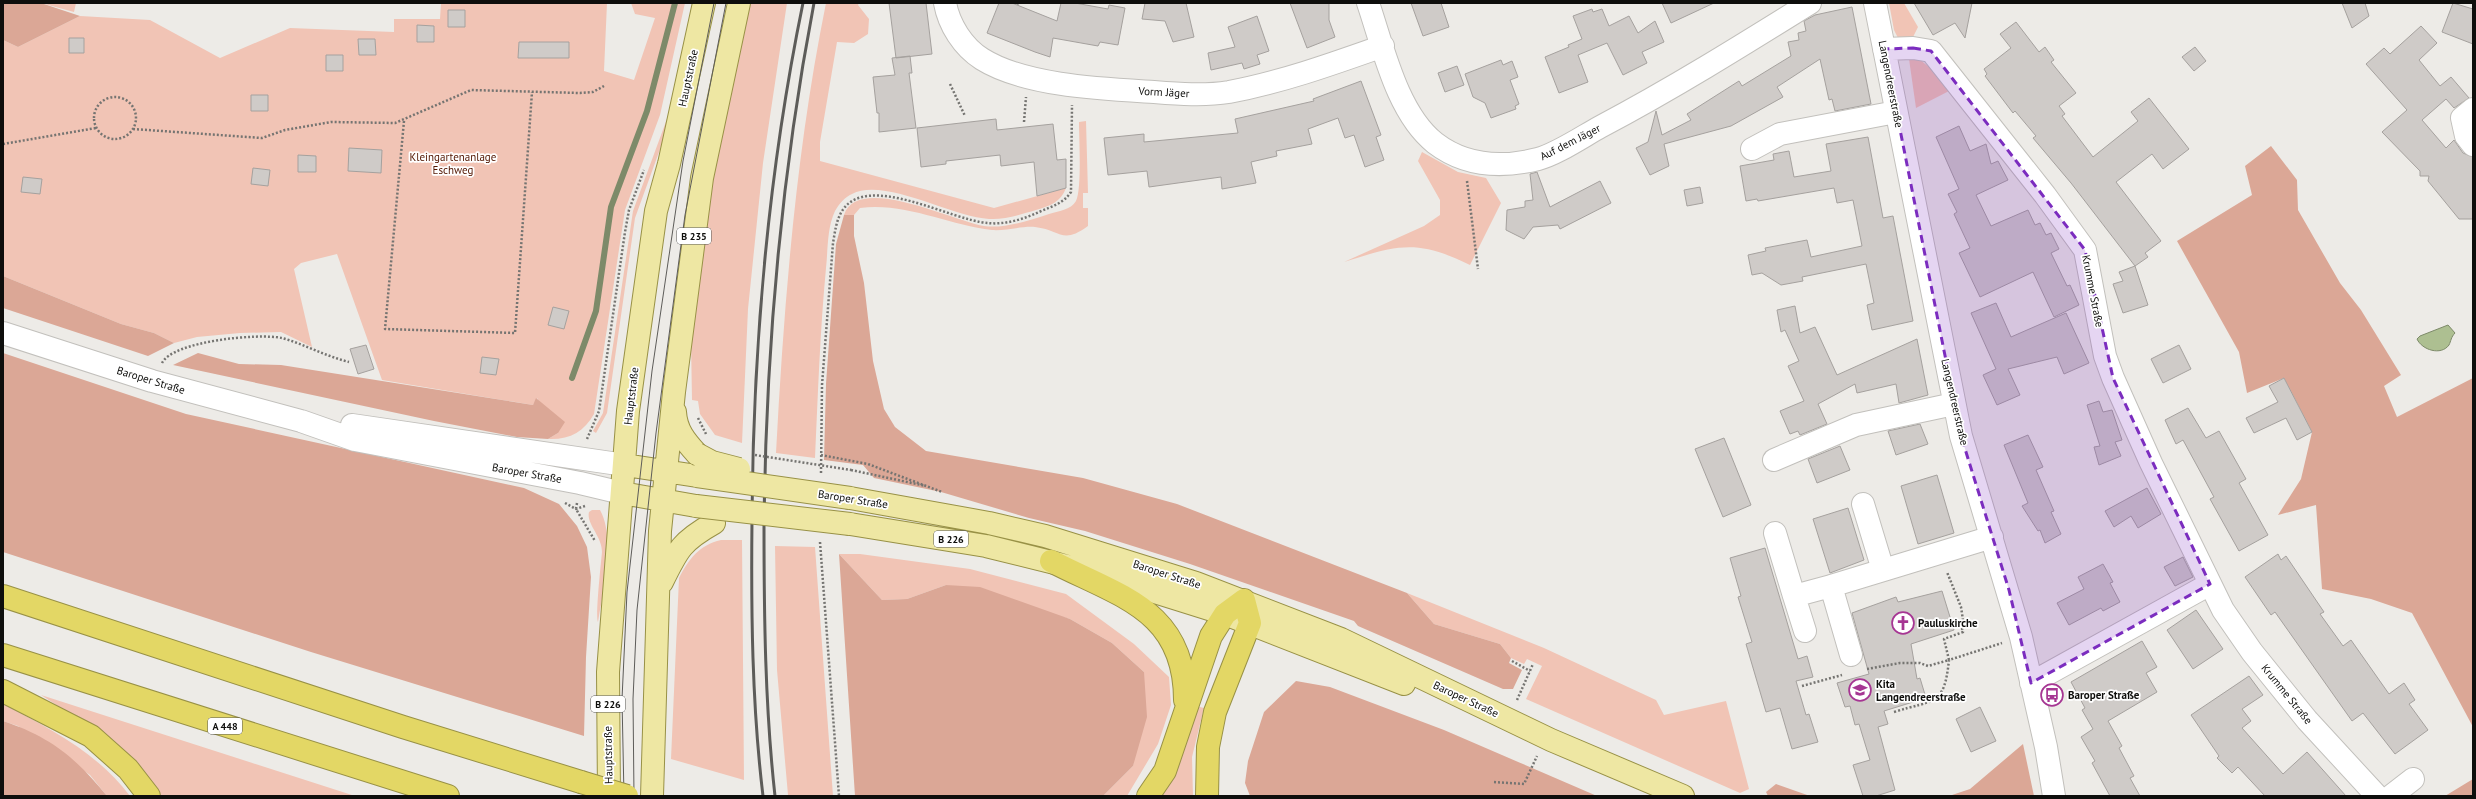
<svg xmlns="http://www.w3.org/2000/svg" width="2476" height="799" viewBox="0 0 2476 799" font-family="'PT Sans',sans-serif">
  <rect width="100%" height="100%" fill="#edebe7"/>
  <path fill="#f1c4b5" d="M41,3H76L74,12Z
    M441,3H607L604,71L634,80L655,18L635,14L631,3H685L660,115L625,210L594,414C584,432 569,440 548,439L558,433L537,398L533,405L382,380L337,254L301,263L294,269L312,347L281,332L240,333L197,337L174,343L154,333L121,324L3,276V40L18,47L80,16L150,20L220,58L290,28L394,32V19H440Z
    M749,3H787L763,163L748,309L742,443L715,435L700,414L698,401L692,400L691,342L710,194Z
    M826,3H859L858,5L869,19L868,34L854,43L837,42L820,142V161L994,208L1066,188C1061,202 1050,206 1036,210C1022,214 1005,220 989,219C952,217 884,177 852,194C845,197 839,204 835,211C827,228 828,250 826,268C820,331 818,394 815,458L776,453C784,302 796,151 826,3Z
    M1889,3H1904L1918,27L1913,37L1898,38L1894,30Z
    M1918,58L1941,77L1951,90L1916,108L1909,59Z
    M671,108V119L635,218L607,413L596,433L593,431L603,413L633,211Z
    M1086,121L1088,193H1083V208H1088V226C1062,245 1061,230 1035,227C1021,226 1006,231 992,230C948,225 905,202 860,208L854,215H844C858,173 955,222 984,226C1004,229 1031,220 1049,214C1058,211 1071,210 1076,201C1082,188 1079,138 1079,122Z
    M1422,152L1458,172L1486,178L1501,203L1470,265C1417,239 1398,245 1344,262L1424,226L1440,215V200L1418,161Z
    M592,510H600C616,539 603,590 598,622C595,618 601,563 602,552C602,536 586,524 589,512Z
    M721,540H742L744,780L671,759L679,578C689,559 699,545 721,540Z
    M775,546L815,547L833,796L788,795L777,670Z
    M839,554H860L970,569L1066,594L1134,644L1169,677L1171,705L1158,744L1127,796H1103L1133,766L1144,672L1112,643L1070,619L946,585L907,599L882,600Z
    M1407,593L1544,648L1656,700L1664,715L1726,701L1749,789L1740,793L1526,699L1542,666L1527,659L1524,664L1511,658L1500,644L1434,624Z
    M41,695L355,796H160L115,743Z
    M3,704C49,728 98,753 130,796H107L90,775L18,726L3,721Z
    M1196,706L1204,708L1192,757L1193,796H1160Z"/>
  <path fill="#dba796" d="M3,3H41L80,16L18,47L3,40Z
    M2271,146L2297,180L2298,210L2340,283L2361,310L2401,375L2384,386L2397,417L2473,378V727L2412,613L2371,599L2322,589L2316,505L2278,515L2301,479L2312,432L2284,378L2247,393L2239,352L2177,241L2252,195L2245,166Z
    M844,215H854V236L864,283L873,361L884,409L895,427L926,451L1083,478L1177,504L1407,593L1434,624L1500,644L1511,658L1509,663L1522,670L1513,689H1503L1358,626L1354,621L1190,564L1085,531L1029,518L941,492L874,478L863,465L824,460L826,384L836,244Z
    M3,276L121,324L154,333L174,343L148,356L3,308Z
    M3,353L186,414L524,488L559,504L577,526L587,547L591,577L586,657L584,736L311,652L3,552Z
    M198,353L239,364L281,365L533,405L536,398L565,422L558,433L548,439L517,437L434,421L173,365Z
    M839,554L882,600L907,599L946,585L980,587L1070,619L1112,643L1144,672L1147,717L1133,766L1103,796H855Z
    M1296,681L1330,687L1444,730L1597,796H1250L1245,783L1248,761L1264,712Z
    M3,721C51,737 76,758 107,796H3Z
    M2023,744L2034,796H1949L1970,789Z
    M2473,779V796H2445Z
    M1776,784L1810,796H1768L1766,792Z"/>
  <path fill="#adbf91" stroke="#7d8a69" d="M2448,325L2455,333C2451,337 2451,341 2449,345C2441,356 2422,350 2417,339L2420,336Z"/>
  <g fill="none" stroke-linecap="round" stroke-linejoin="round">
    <path stroke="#7d8a69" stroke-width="6" d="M572,378L596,311L611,207L647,111L675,3"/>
  </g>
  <path fill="#cfcbc8" stroke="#a5a19e" d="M889,3H926L932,54L896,58Z
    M999,3H1012L1057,21L1061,3H1075L1108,9L1109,5L1125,8L1118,45L1100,42L1098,46L1053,38L1050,57L1035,52L987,33Z
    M1145,3H1186L1194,37L1173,42L1165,21L1142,19Z
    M1290,3H1329V20L1335,37L1307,48Z
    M1411,3H1441L1449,27L1423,36Z
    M1662,3H1714L1671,23Z
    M1914,3H1972L1965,38L1955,23L1933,35Z
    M2342,3H2365L2369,16L2352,28Z
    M2453,3L2473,9V44L2442,32Z
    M1852,7L1871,104L1835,111L1832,99L1829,100L1820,59L1777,87L1783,97L1731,126L1664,144L1669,166L1650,175L1636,148L1648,142L1656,111L1662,135L1691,120L1687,114L1739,81L1742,86L1791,56L1788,42L1799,40L1798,33L1806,31L1804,21L1815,15Z
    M1592,9L1593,12L1602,9L1609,26L1629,16L1638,33L1655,21L1664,42L1642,52L1647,63L1623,75L1607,43L1578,55L1588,82L1559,93L1545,57L1569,47L1568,45L1582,39L1573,16Z
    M448,10H465V27H448Z
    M1257,16L1269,51L1257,55L1260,64L1244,69L1242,63L1211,70L1208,53L1235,47L1228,27Z
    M2016,22L2039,52L2045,47L2054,60L2051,62L2076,93L2059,106L2065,114L2062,116L2093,157L2138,121L2131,112L2149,98L2189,149L2163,169L2152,154L2116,182L2161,241L2145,253L2148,257L2135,266L2071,183L2033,138L2036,136L2015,111L2013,113L1985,76L1987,74L1984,69L2011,48L2000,34Z
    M417,25L434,26V42H417Z
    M2421,26L2437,43L2419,60L2440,86L2451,77L2469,98L2454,108L2446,99L2422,120L2446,148L2454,140L2463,153L2473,157V219H2459L2428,181L2429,176H2420V171L2382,132L2407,110L2366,64L2384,48L2390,54Z
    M69,38H84V53H69Z
    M358,39H375L376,55H359Z
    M519,42H569V58H518Z
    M2195,47L2206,61L2194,71L2182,57Z
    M326,55H343V71H326Z
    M910,56L912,73H909L916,128L879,132V113H877L873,77L895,75L892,58Z
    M1501,60L1503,65L1512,61L1518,77L1510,80L1519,104L1515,106L1516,109L1491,118L1485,103L1473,97L1465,74Z
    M1457,66L1464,85L1445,92L1438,73Z
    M1361,81L1381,135L1376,137L1384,160L1365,167L1354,135L1345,138L1338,118L1308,129L1312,144L1276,151L1277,156L1251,162L1256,183L1222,189L1221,177L1149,187L1147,171L1108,175L1104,138L1144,134V142L1238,133L1235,119L1314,101L1313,99Z
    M251,95H268V111H251Z
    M996,119L997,130L1053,124L1057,160L1066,159V188L1037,196L1034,162L1001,166L1000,155L946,161V164L921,167L917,128Z
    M1959,126L1970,151L1986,144L1991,164L1998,161L2008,180L1976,195L1991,226L2028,210L2035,225L2040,223L2046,235L2051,233L2059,249L2051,253L2067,286L2070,285L2079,305L2054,317L2033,272L1980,297L1959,253L1970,248L1954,214L1957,212L1948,194L1959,189L1936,137Z
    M1868,137L1883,218L1893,216L1913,321L1872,330L1867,305L1874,303L1866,264L1802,277L1803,281L1781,285L1762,273L1752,275L1748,255L1766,251L1765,248L1807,240L1811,257L1862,246L1853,200L1837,203L1834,188L1758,201L1757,199L1746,201L1740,166L1774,160L1773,154L1789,151L1794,177L1831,171L1826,144Z
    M349,148L382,150L381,173L348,171Z
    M298,155L316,156V172H298Z
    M253,168L270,170L268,186L251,184Z
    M1537,172L1550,207L1600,181L1611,203L1560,229L1558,225L1533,227L1524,239L1506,230L1507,210L1525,207V201L1533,200L1530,174Z
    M23,177L42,179L40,194L21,192Z
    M1700,187L1703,203L1687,206L1684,190Z
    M2135,266L2148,305L2123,313L2113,284L2123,281L2119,272Z
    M1996,303L2011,337L2066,313L2089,363L2064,374L2057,357L2008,369L2020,395L1997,405L1983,375L1996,369L1971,313Z
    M1795,306L1800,333L1815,327L1837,375L1917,339L1928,395L1899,403L1896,384L1857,393L1855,384L1818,404L1827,424L1800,435L1798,431L1790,434L1780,411L1804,401L1788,366L1799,361L1785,330L1781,332L1777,310Z
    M553,307L569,311L564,329L548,325Z
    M366,345L374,369L358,374L350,349Z
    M2179,345L2191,369L2163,383L2151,359Z
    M482,357L499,359L496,375L480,373Z
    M2284,378L2312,432L2297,440L2286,418L2254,433L2246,418L2278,402L2269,386Z
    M2099,401L2103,412L2112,410L2122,440L2115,442L2121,456L2099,465L2094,447L2100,446L2087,405Z
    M2188,408L2206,438L2219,431L2246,479L2239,483L2268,535L2239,551L2210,499L2214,497L2183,440L2176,444L2165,420Z
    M1920,424L1928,444L1896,455L1888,431Z
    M2028,435L2043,467L2036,470L2054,511L2051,512L2061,534L2045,543L2040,530L2038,531L2022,506L2028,503L2004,445Z
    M1724,438L1751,505L1723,517L1695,449Z
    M1840,446L1850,470L1817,483L1808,459Z
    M1937,475L1954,533L1918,544L1901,486Z
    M2147,488L2161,514L2138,528L2131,516L2114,527L2105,511Z
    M1848,508L1864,560L1830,573L1813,519Z
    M1765,548L1798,659L1807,656L1813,677L1796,681L1806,715L1809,714L1818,742L1792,749L1780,708L1766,712L1746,644L1752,642L1738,597L1741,596L1730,558Z
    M2278,554L2281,560L2286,556L2324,612L2320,614L2343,646L2351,640L2389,694L2404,683L2415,700L2409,704L2428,730L2395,754L2363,713L2352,721L2275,612L2271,615L2245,577Z
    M2183,557L2193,577L2175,586L2164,567Z
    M2103,564L2113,582L2110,583L2120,602L2103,611L2101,608L2069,625L2057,603L2084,589L2078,577Z
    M1942,591L1954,630L1911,644L1917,679L1920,678L1926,698L1884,711L1888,724L1878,727L1895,790L1876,796H1863L1853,765L1870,760L1859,724L1855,725L1850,706L1845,707L1837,683L1869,674L1852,613L1896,597L1898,602Z
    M2196,610L2223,649L2193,669L2167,630Z
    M2142,641L2157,667L2146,673L2157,692L2108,721L2122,746L2119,748L2134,776L2130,778L2140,796H2110L2092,763L2095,761L2081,737L2093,729L2082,710L2085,708L2071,682Z
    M2249,676L2263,695L2242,709L2251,721L2242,728L2283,774L2307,752L2346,796H2265L2238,767L2232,773L2217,758L2219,756L2191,715Z
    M1980,707L1996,741L1971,752L1956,719Z"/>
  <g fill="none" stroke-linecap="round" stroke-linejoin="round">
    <g stroke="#c2c0bc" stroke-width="24">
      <path id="minor" d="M945,3C949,25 963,47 982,59C1025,86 1104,89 1154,92C1179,94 1204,96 1229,92C1282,82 1332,64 1383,46
        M1368,3C1383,47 1397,113 1435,143C1465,166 1502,168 1538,159C1557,154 1582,137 1600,127C1672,89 1741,46 1810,3
        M1875,3L1961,436L2021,637L2046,747L2054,796
        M1884,49L1913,48L1931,51L2045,195L2085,250L2105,356L2113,378L2151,463L2223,610L2252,652L2307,720L2377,796
        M2473,109L2462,118L2466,136L2473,145
        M1752,149L1780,134L1896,112
        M3,333L152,381L301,421L355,440L580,483L622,493
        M352,425L625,465
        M1774,460L1856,425L1954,404
        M1863,504L1883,570
        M1775,533L1794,596
        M1805,631L1794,596L1831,586
        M1851,655L1831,586L1992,537
        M2031,683L2210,584
        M2391,796L2413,779"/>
    </g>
    <g stroke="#989146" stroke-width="24">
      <path id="major" d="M675,412C676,430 685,441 697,454
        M625,465L697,476
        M622,493L696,506
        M850,498L989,523L1045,536L1196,583L1341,639L1551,740L1683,796
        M850,524L986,546L1091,572L1225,614L1404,684
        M662,582C678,549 682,541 714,523
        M609,796L608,672L628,411L656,211L669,164L704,3
        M652,796L660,531L674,392L702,178L739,3"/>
    </g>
    <g stroke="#989146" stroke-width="24">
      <path id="highway" d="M1051,561C1118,596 1185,609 1185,700
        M3,596L403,727L581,782
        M3,655L448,796
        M3,691L91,736L128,769L149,796
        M1148,796L1165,771L1211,636L1225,614L1244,600L1250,623L1215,712L1208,747L1207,796"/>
    </g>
    <path stroke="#757471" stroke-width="2.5" stroke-dasharray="2 2" stroke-linecap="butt" d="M1017,3L1019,4
      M950,84L965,116
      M94 118a21 21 0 1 1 42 0a21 21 0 1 1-42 0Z
      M404,121L385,329L515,333L532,92
      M1024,122L1026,97
      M133,129L262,138L285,130L331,122L395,123L471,90L580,93L593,92L604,86
      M3,144L96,128
      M1467,181L1478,269
      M162,363C173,341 258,333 282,338C304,344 325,356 349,362
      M587,439L599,411L625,232L629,210L644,170
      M821,455L868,464L942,492
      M851,470L926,486
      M821,473L822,385L833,243C835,232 836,221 842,211C867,171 952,221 988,223C1005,225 1024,219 1039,212C1052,206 1063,204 1071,192L1072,105
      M565,503L576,509L585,506
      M577,503L576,509L595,541
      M820,542L839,796
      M1512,661L1530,671
      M1867,669L1900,663H1920L1928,666L1949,660L1944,639L1963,632L1960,621L1963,620L1961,607L1947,572
      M1802,686L1842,675
      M1517,700L1533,664
      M1894,712C1935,699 1944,707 1949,660L2002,643
      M1494,782L1524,784L1537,756"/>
    <use href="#minor" stroke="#fff" stroke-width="22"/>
    <use href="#major" stroke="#eee7a3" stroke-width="22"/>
    <use href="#highway" stroke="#e3d765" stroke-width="22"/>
    <path stroke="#5d5c59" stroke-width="1" d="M624,796L622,699L627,592L652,371L683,161L714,3
      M634,796L633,699L637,610L656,433L685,215L726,3"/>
    <path stroke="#5d5c59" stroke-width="3" d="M763,796C752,705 751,612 752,520C753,346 768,173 803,3
      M775,796C765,706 764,615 764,524C766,349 781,175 814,3"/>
    <g stroke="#989146" stroke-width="24" stroke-linecap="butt">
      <path id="major-bridge" d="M697,454L712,462L739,469
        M697,476L850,498
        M696,506L850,524"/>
    </g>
    <g stroke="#989146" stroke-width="24" stroke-linecap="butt">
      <path id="highway-bridge" d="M581,782L627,796"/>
    </g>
    <path stroke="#757471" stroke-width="2.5" stroke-dasharray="2 2" stroke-linecap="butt" d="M698,418L706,434
      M755,455L851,470"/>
    <use href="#major-bridge" stroke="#eee7a3" stroke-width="22"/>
    <use href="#highway-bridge" stroke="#e3d765" stroke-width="22"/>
  </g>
  <path fill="#7b2cbf" fill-opacity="0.2" stroke="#7b2cbf" stroke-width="3" stroke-dasharray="8 5" stroke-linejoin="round" d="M1913,48L1931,51L2085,250L2113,378L2210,584L2031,683L2009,590L1961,436L1884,49Z"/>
  <defs>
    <g id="church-ring" transform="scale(1.15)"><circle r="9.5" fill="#fff" stroke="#a63693" stroke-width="1.5"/><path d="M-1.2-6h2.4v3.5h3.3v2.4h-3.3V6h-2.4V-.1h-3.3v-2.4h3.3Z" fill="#a63693"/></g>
    <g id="school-ring" transform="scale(1.15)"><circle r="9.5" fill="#fff" stroke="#a63693" stroke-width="1.5"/><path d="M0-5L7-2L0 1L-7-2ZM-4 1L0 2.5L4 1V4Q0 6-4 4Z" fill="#a63693"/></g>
    <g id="bus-ring" transform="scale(1.15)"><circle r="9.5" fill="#fff" stroke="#a63693" stroke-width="1.5"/><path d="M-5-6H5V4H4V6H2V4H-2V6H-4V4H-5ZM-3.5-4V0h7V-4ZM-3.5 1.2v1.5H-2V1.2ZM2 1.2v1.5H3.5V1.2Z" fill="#a63693"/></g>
  </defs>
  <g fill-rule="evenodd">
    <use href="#church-ring" x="1903" y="623"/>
    <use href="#school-ring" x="1860" y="690"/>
    <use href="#bus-ring" x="2052" y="695"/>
  </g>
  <g text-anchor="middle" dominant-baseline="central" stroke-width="3.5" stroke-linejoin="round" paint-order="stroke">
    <g fill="#fff" stroke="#565655" stroke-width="1">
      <rect x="677" y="228" width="34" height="16" rx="3"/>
      <rect x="934" y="531" width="34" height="16" rx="3"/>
      <rect x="591" y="696" width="34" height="16" rx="3"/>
      <rect x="208" y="718" width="34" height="16" rx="3"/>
    </g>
    <g font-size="10" font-weight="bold" fill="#0e0e0c">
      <text x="694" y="236">B 235</text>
      <text x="951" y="539">B 226</text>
      <text x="608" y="704">B 226</text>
      <text x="225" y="726">A 448</text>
    </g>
    <g font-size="11" fill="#0e0e0c" stroke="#fff">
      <text transform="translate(688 78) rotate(-78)">Hauptstraße</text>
      <text transform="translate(1891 84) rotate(79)">Langendreerstraße</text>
      <text transform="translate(1164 92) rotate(3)">Vorm Jäger</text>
      <text transform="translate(1570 142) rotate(-27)">Auf dem Jäger</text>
      <text transform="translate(2093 291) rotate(79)">Krumme Straße</text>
      <text transform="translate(151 380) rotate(17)">Baroper Straße</text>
      <text transform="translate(631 396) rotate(-83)">Hauptstraße</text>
      <text transform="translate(1955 402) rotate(77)">Langendreerstraße</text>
      <text transform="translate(527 473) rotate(10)">Baroper Straße</text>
      <text transform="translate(853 499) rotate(9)">Baroper Straße</text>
      <text transform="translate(1167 574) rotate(18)">Baroper Straße</text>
      <text transform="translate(2287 694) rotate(51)">Krumme Straße</text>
      <text transform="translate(1466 699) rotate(25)">Baroper Straße</text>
      <text transform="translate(608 755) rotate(-91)">Hauptstraße</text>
    </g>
    <g font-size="11" fill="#521600" stroke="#fff">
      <text x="453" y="157">Kleingartenanlage<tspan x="453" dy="13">Eschweg</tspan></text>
    </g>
    <g font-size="11" font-weight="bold" fill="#0e0e0c" stroke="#fff" text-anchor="start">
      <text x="1918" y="623">Pauluskirche</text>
      <text x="1876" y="684">Kita<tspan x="1876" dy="13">Langendreerstraße</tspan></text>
      <text x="2068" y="695">Baroper Straße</text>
    </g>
  </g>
  <rect width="2476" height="799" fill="none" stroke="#0e0e0c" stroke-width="8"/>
</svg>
